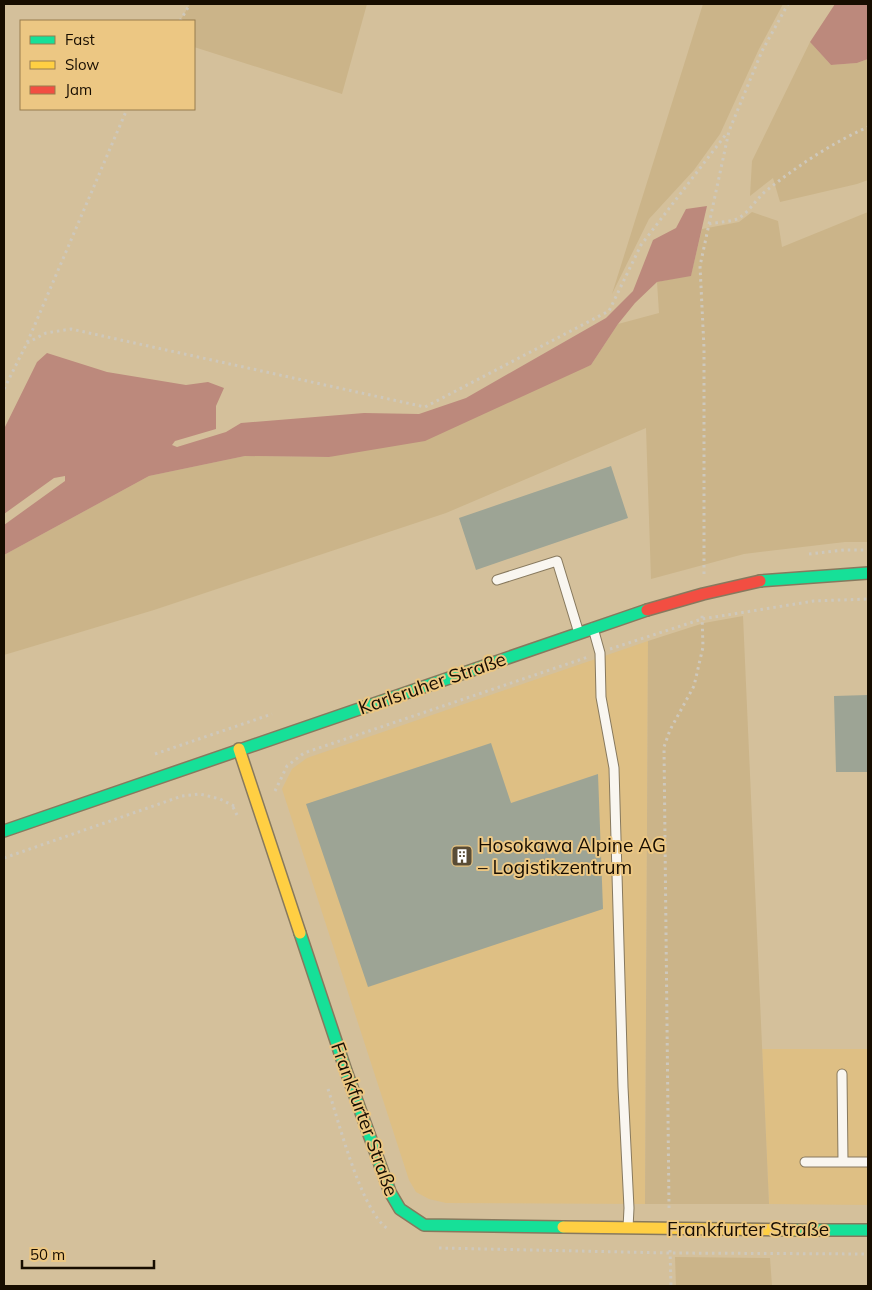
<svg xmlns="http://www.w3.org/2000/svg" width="872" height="1290" viewBox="0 0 872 1290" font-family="Mulish,sans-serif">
  <rect width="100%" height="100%" fill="#d4c09b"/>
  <path fill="#debf84" d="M648,641L645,1204L446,1203L429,1199L416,1192L409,1180L282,789L292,769L307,758Z
    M762,1049H868V1205L769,1204Z"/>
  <path fill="#cbb489" d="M190,4H367L342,94L194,47V21H180Z
    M703,4H783L759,49L720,134L694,170L649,219L612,294Z
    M810,42L831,65L857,63L868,59V180L857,184L780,202L773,178L750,196L752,161Z
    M752,212L778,221L782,247L868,212V542H845L744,554L651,579L646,428L446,513L154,610L4,655V555L149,476L245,456L329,457L591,365L618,324L659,313L657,282L691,275L702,229L739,222Z
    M743,616L769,1204H645L648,641L704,623Z
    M675,1257L770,1258L772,1286H676Z"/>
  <path fill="#bc897c" d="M835,4H868V59L857,63L831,65L810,42Z
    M707,206L691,276L657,282L635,303L618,324L591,365L425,441L329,457L245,456L149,476L4,555V525L65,481V476L54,478L4,514V429L37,362L47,353L107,372L186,385L208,382L224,388L216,406V429L175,441L172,445L177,447L226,432L241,423L364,413L419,414L466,398L606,318L633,291L653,240L676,228L686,209Z"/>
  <path fill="#9da495" d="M611,466L628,518L476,570L459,518Z
    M868,695V772H836L834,696Z
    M491,743L511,803L598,774L603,909L368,987L306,804Z"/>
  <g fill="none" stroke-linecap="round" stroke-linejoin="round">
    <g stroke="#87795e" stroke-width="11">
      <path id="lane" d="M497,580L557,561L578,630
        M593,628L600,653L601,697L614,768L623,1087L629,1208L628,1228
        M842,1074L843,1161
        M805,1162H868"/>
    </g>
    <g stroke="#87795e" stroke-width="14">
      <path id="fast" d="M760,581L868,573
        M4,831L647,610
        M300,933L346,1071L390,1192L400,1209L424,1225L563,1227
        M795,1230H868"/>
    </g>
    <g stroke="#87795e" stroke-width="14">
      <path id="slow" d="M239,749L300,933
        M563,1227L795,1230"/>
    </g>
    <g stroke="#87795e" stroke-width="14">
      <path id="jam" d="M647,610L703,594L760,581"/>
    </g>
    <path stroke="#cec8bc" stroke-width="3" stroke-dasharray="2.5 4" stroke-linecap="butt" d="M180,21L190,4
      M709,224C718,222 732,222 739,218C750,211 756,199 766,191C797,166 832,143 868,127
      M27,343L46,333L71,329L425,407L609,311L641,245L727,133
      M4,389L27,343L127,109
      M809,554L844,550H868
      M704,574V348L700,266L729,131L762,51L788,4
      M610,649L702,619L814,601L868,599
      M155,754L272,714
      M275,791L287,766L304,753L588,657
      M233,807L237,815
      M4,858L182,796L200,794L220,799L234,806
      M328,1089C339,1122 361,1211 388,1229
      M669,1208L664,747L670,730L694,686L703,647L702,615
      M439,1248L670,1253L868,1254
      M670,1250L671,1286"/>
    <use href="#lane" stroke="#f9f6f0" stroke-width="9"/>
    <use href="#fast" stroke="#16e098" stroke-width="11"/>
    <use href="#slow" stroke="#ffcf43" stroke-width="11"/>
    <use href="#jam" stroke="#f24e42" stroke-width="11"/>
  </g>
  <defs>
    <g id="building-square" transform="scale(1.125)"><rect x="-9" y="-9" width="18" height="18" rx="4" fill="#594c36" stroke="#ecc783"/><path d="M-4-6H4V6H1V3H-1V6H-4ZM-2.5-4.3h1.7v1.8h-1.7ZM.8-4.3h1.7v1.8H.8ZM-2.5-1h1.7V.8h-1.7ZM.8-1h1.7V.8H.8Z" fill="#fff"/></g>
  </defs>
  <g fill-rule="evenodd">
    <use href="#building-square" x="462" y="856"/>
  </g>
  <g text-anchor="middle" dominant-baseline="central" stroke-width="4" stroke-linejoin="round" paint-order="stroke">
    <g font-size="19" fill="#170d00" stroke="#ecc783">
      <text transform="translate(432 683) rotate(-19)">Karlsruher Straße</text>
      <text transform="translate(365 1119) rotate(70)">Frankfurter Straße</text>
      <text x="748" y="1229">Frankfurter Straße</text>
    </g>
    <g font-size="19" fill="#170d00" stroke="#ecc783" text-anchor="start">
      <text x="478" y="845">Hosokawa Alpine AG<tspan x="478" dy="22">– Logistikzentrum</tspan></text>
    </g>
  </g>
  <rect width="872" height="1290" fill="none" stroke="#170d00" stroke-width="10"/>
  <rect x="20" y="20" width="175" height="90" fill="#ecc783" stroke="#977d4f"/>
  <rect x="30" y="36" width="25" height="8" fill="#16e098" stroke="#977d4f"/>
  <text x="65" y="45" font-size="15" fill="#170d00">Fast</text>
  <rect x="30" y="61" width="25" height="8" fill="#ffcf43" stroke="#977d4f"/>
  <text x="65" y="70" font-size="15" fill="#170d00">Slow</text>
  <rect x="30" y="86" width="25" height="8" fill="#f24e42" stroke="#977d4f"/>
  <text x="65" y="95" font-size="15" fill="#170d00">Jam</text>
  <path d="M22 1260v8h132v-8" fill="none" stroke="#170d00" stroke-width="2.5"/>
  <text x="30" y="1260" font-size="15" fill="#170d00" stroke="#ecc783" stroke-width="4" paint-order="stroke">50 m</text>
</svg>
